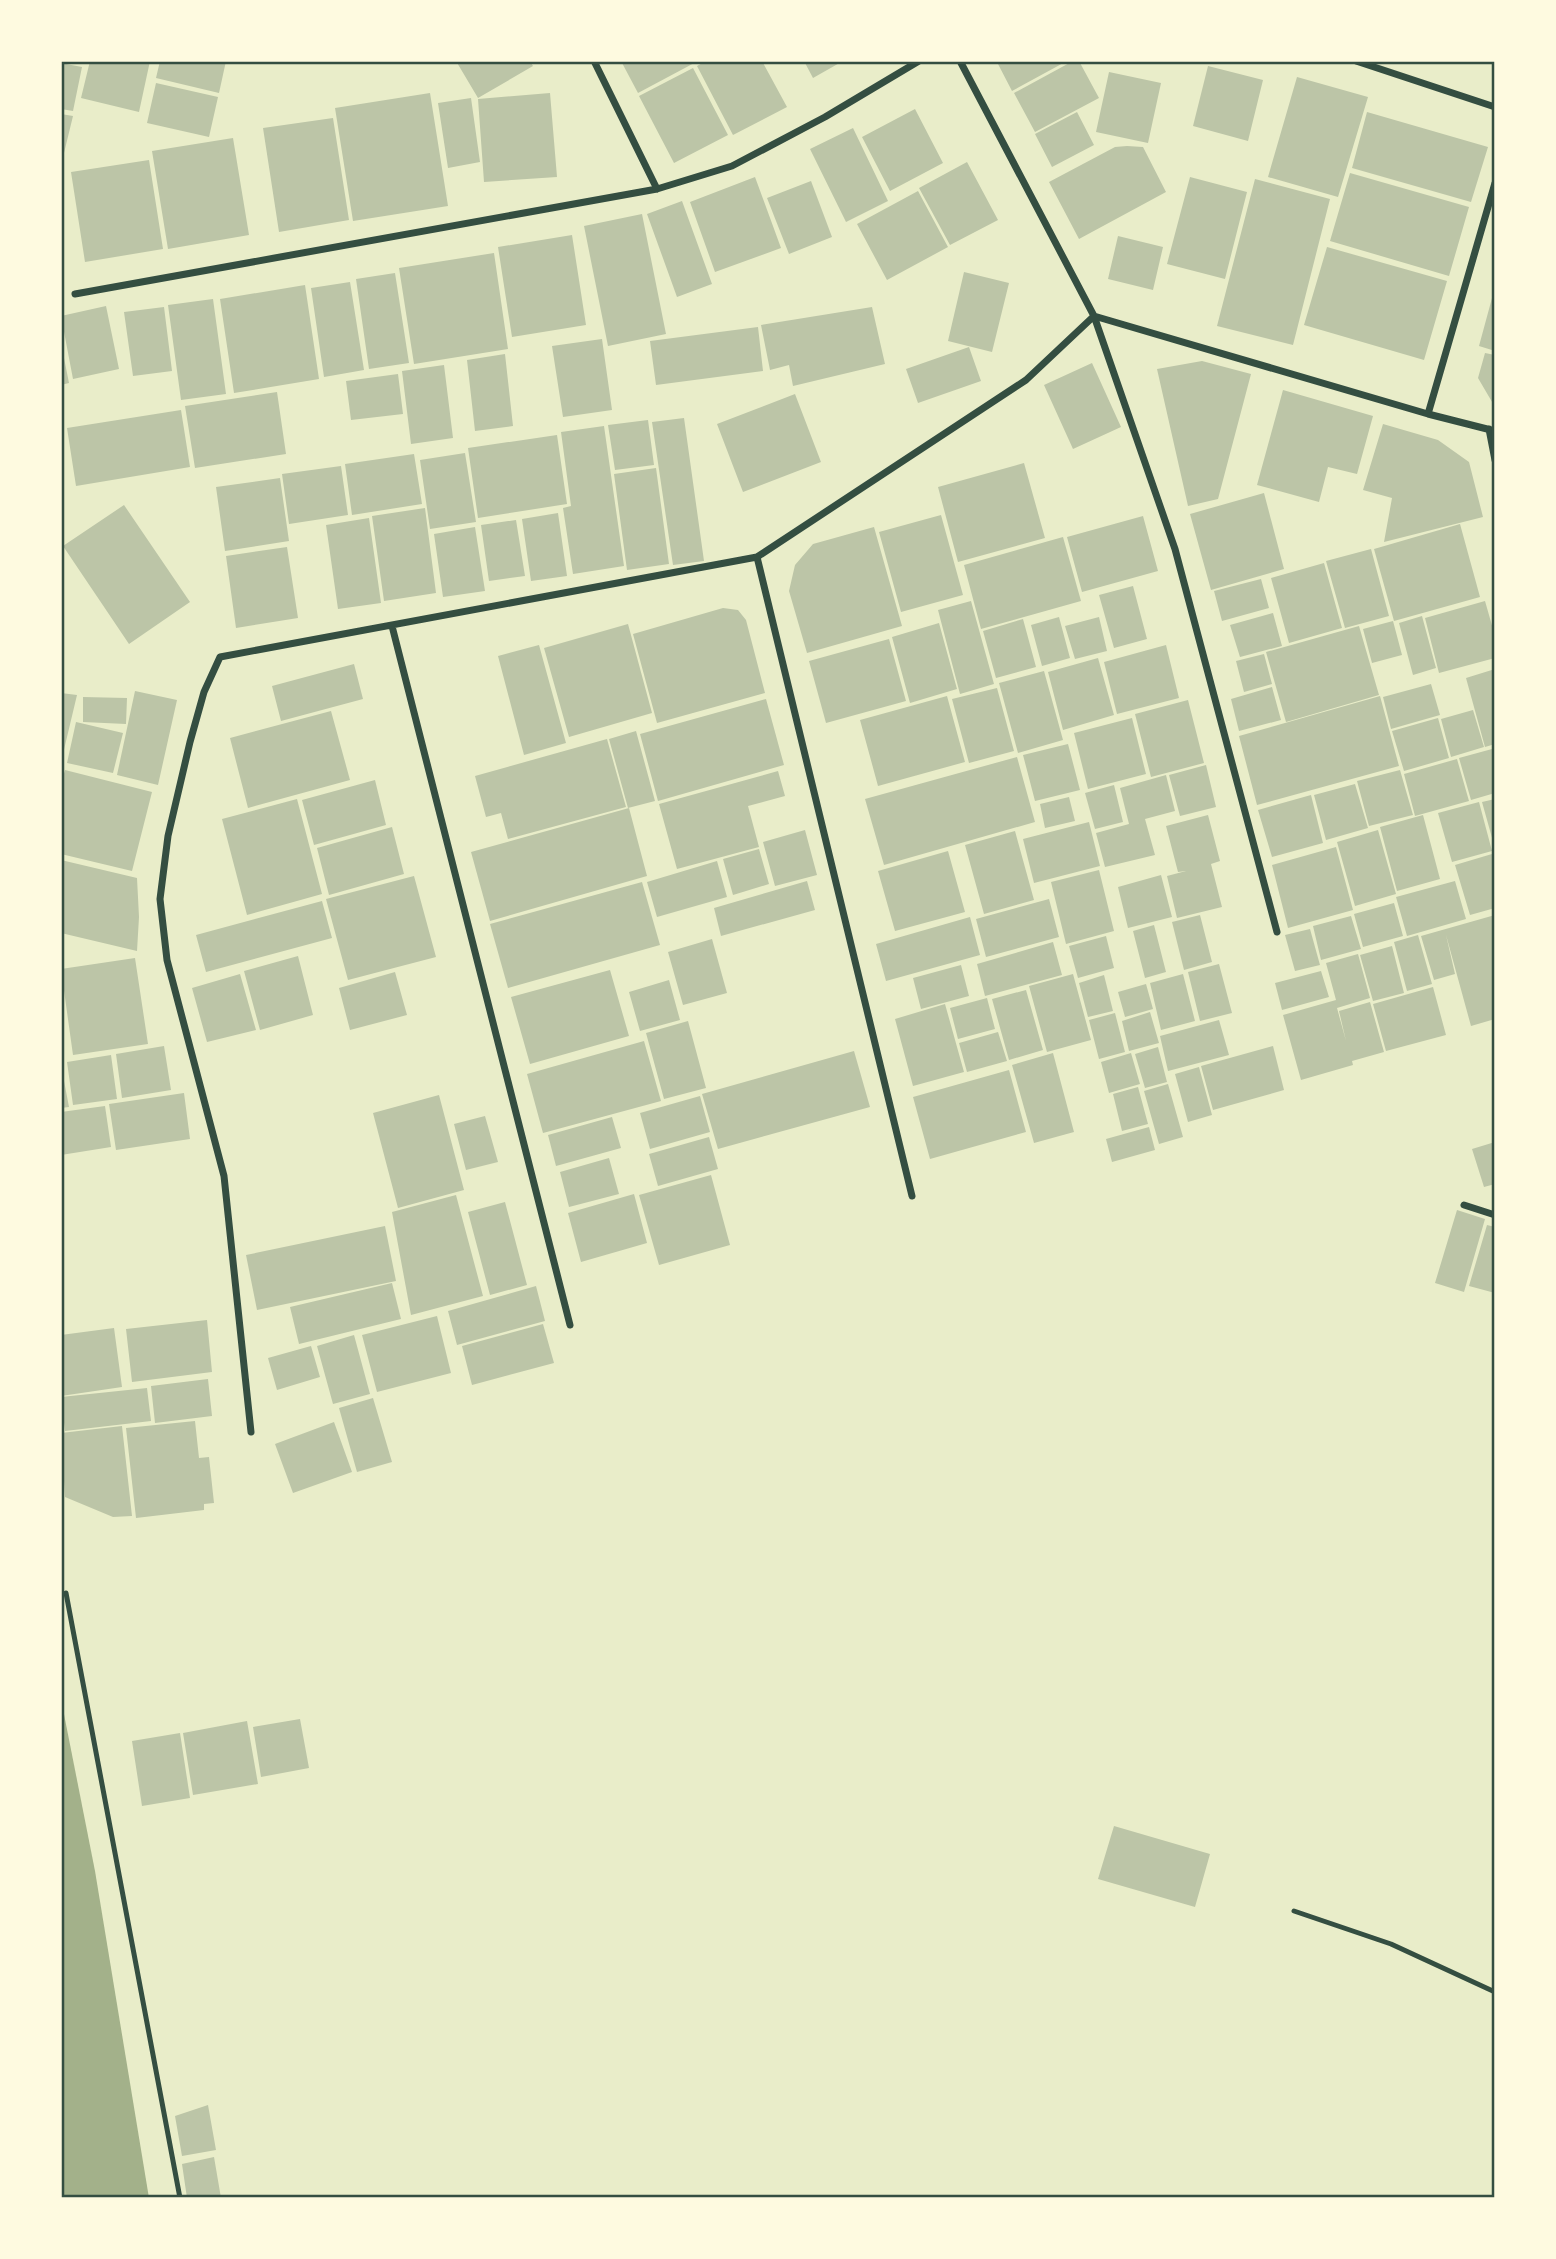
<svg xmlns="http://www.w3.org/2000/svg" width="1556" height="2259" viewBox="0 0 1556 2259" font-family="Lato,sans-serif">
  <rect width="100%" height="100%" fill="#e9edc9"/>
  <path fill="#a3b18a" d="M61,1699L95,1871L149,2198H61Z"/>
  <path fill="#bcc5a7" d="M90,61H150L139,112L81,98Z
    M160,61H226L219,93L156,78Z
    M456,61H530L533,66L478,98Z
    M621,61H698L638,93Z
    M706,61H762L787,107L733,135L697,66Z
    M804,61H843L813,78Z
    M1002,61H1067L1012,91L998,64Z
    M1073,61H1079L1099,98L1035,132L1014,93Z
    M61,63L82,67L73,111L61,109Z
    M1208,66L1263,80L1248,141L1193,126Z
    M693,68L728,135L674,163L639,96Z
    M1109,72L1161,83L1148,143L1096,132Z
    M1297,77L1368,97L1338,197L1268,177Z
    M156,83L218,97L209,137L147,123Z
    M430,93L448,206L353,221L335,108Z
    M550,93L557,177L484,182L478,99Z
    M471,98L480,162L448,168L438,103Z
    M915,109L943,163L890,191L862,137Z
    M1077,112L1094,145L1052,167L1035,134Z
    M1367,112L1488,147L1471,202L1352,168Z
    M61,114L73,116L64,153H61Z
    M333,118L349,220L279,232L263,128Z
    M853,128L888,201L846,222L810,149Z
    M233,138L249,235L168,249L152,151Z
    M1127,146L1143,147L1166,192L1079,239L1049,182L1115,147Z
    M149,160L163,249L85,262L71,172Z
    M967,162L998,220L950,245L919,188Z
    M1350,173L1469,207L1449,276L1330,241Z
    M755,177L781,248L715,272L690,202Z
    M1190,177L1247,192L1225,279L1167,264Z
    M1255,179L1330,199L1293,345L1217,326Z
    M811,181L832,237L789,254L767,198Z
    M918,191L948,247L887,280L857,224Z
    M682,201L712,284L677,297L647,214Z
    M642,214L666,334L608,346L584,226Z
    M572,235L586,325L512,337L498,247Z
    M1118,236L1163,247L1153,290L1108,279Z
    M1327,247L1447,281L1424,360L1304,325Z
    M494,253L508,349L414,364L399,268Z
    M964,272L1009,283L992,352L948,341Z
    M395,273L409,363L369,369L356,279Z
    M350,282L364,370L324,377L311,288Z
    M305,285L319,379L234,393L220,299Z
    M1492,298L1495,299V351L1479,346Z
    M213,299L226,394L181,400L168,305Z
    M106,306L119,369L73,379L61,316Z
    M164,307L172,371L133,376L124,312Z
    M872,307L885,364L793,386L789,365L770,370L761,325Z
    M758,327L763,371L656,385L650,341Z
    M602,339L612,410L563,417L552,346Z
    M969,347L981,381L918,403L906,369Z
    M62,348L69,383L61,385V349Z
    M1485,353L1495,355V407L1478,378Z
    M505,354L513,426L475,431L467,360Z
    M1202,361L1251,374L1218,499L1188,506L1157,369Z
    M1092,363L1121,427L1073,449L1044,385Z
    M444,365L453,438L411,444L402,371Z
    M398,374L403,414L351,420L346,381Z
    M1283,390L1373,416L1357,474L1328,467L1319,502L1257,485Z
    M277,392L286,454L195,468L185,406Z
    M795,394L821,462L743,492L717,424Z
    M181,410L190,467L76,486L67,428Z
    M684,418L704,561L673,565L652,422Z
    M648,420L654,465L615,470L608,425Z
    M1383,424L1438,440L1469,462L1483,517L1384,542L1392,498L1363,490Z
    M604,426L624,566L573,574L563,508L571,506L561,432Z
    M557,435L567,504L478,518L468,448Z
    M465,453L476,522L430,529L420,460Z
    M414,454L422,504L352,515L345,464Z
    M1024,463L1045,538L958,562L938,487Z
    M341,466L348,515L289,524L282,474Z
    M656,468L669,564L627,570L614,474Z
    M280,478L289,541L225,551L216,487Z
    M1264,493L1284,569L1211,590L1190,514Z
    M124,505L190,602L129,644L63,546Z
    M425,508L436,593L384,601L372,516Z
    M558,513L567,576L531,581L522,519Z
    M941,515L963,595L901,612L879,532Z
    M1143,516L1158,571L1082,592L1067,537Z
    M369,518L381,603L338,609L326,525Z
    M516,520L525,576L489,581L481,525Z
    M1460,524L1480,597L1394,621L1374,549Z
    M475,527L485,591L443,597L434,534Z
    M874,527L902,626L807,653L789,591L795,565L813,544Z
    M1063,537L1081,601L981,629L964,565Z
    M287,547L298,618L236,628L226,556Z
    M1371,549L1389,616L1345,628L1326,561Z
    M1324,563L1342,628L1289,643L1271,578Z
    M1261,579L1269,608L1222,621L1214,591Z
    M1133,586L1147,639L1114,648L1099,595Z
    M971,601L994,684L960,694L938,610Z
    M1485,601L1495,636V658L1439,673L1425,618Z
    M723,608L738,610L746,620L765,693L657,723L633,634Z
    M1273,613L1282,646L1240,657L1230,625Z
    M1422,616L1436,668L1413,675L1399,623Z
    M1059,617L1070,658L1042,666L1031,625Z
    M1099,617L1107,651L1075,659L1065,626Z
    M1023,619L1036,667L996,678L983,631Z
    M1393,621L1402,655L1372,663L1363,629Z
    M939,623L957,689L910,703L892,637Z
    M628,624L652,713L569,737L544,648Z
    M1359,626L1379,695L1286,722L1266,652Z
    M889,639L906,701L826,723L809,661Z
    M539,645L566,743L524,755L498,656Z
    M1166,645L1179,698L1117,714L1104,662Z
    M1264,654L1272,684L1244,692L1236,661Z
    M1098,658L1114,715L1063,730L1048,672Z
    M354,664L363,699L281,721L272,686Z
    M1495,669V744L1485,747L1466,678Z
    M1044,671L1063,740L1018,753L999,683Z
    M1431,684L1440,715L1391,729L1383,697Z
    M1272,687L1281,720L1239,731L1231,699Z
    M997,688L1014,751L969,763L952,699Z
    M135,691L177,700L158,785L117,775Z
    M61,693L77,695L62,758H61Z
    M947,696L965,762L878,786L860,720Z
    M1380,696L1399,766L1257,805L1239,736Z
    M83,697L127,698L126,724L83,722Z
    M766,699L784,765L658,801L640,734Z
    M1188,700L1204,763L1151,777L1135,714Z
    M1473,710L1484,747L1451,757L1441,719Z
    M331,711L350,780L248,808L230,738Z
    M1132,718L1146,774L1088,789L1074,733Z
    M1438,718L1449,758L1404,771L1392,731Z
    M76,722L123,733L113,773L67,763Z
    M636,731L655,801L628,808L609,739Z
    M607,739L626,807L508,839L501,813L486,817L475,776Z
    M1068,744L1080,790L1035,801L1023,755Z
    M1492,749L1495,758V793L1471,800L1459,758Z
    M1017,757L1035,822L884,865L865,799Z
    M1457,759L1469,801L1415,816L1404,774Z
    M1206,765L1216,807L1180,816L1169,775Z
    M65,770L152,792L132,871L61,854V784Z
    M1400,770L1413,815L1369,826L1357,781Z
    M778,771L785,796L748,806L759,847L677,869L659,804Z
    M1166,775L1175,811L1145,819L1155,855L1105,867L1096,833L1129,824L1120,788Z
    M375,780L386,825L314,845L302,800Z
    M1355,784L1368,828L1326,840L1314,795Z
    M1114,785L1123,822L1095,829L1085,793Z
    M1311,795L1323,843L1272,857L1258,810Z
    M1069,797L1075,821L1045,828L1040,804Z
    M297,799L322,894L247,915L222,819Z
    M1495,799V845H1494L1482,802Z
    M1479,802L1492,851L1452,862L1438,813Z
    M629,808L647,876L490,921L471,852Z
    M1208,815L1220,861L1211,864L1222,907L1177,918L1167,876L1186,871L1178,872L1166,826Z
    M1423,815L1440,879L1397,891L1380,827Z
    M1089,822L1100,866L1034,883L1023,839Z
    M392,827L404,874L329,895L317,848Z
    M805,830L817,875L775,886L763,842Z
    M1378,830L1396,894L1355,906L1337,842Z
    M1015,831L1034,900L984,914L965,845Z
    M1336,847L1353,910L1288,928L1272,865Z
    M759,849L769,884L733,895L723,859Z
    M948,851L965,912L895,931L878,871Z
    M1492,854L1495,865V908L1470,915L1455,865Z
    M61,860L137,878L139,917L137,951L61,933Z
    M717,861L727,897L657,917L647,882Z
    M1099,870L1114,931L1066,944L1051,882Z
    M1161,875L1172,917L1128,928L1118,887Z
    M414,876L436,957L348,980L326,899Z
    M807,881L815,910L721,936L714,908Z
    M1455,881L1466,919L1407,936L1396,897Z
    M642,882L660,945L508,988L490,924Z
    M1049,899L1059,937L986,957L976,919Z
    M322,901L332,938L206,972L196,935Z
    M1394,903L1403,936L1363,947L1354,914Z
    M1200,915L1212,962L1184,970L1172,922Z
    M1495,915V1019L1471,1026L1446,935L1455,974L1434,980L1421,936Z
    M1351,916L1361,949L1321,960L1313,926Z
    M970,917L980,955L886,981L876,944Z
    M1154,925L1166,972L1145,978L1133,931Z
    M1310,929L1320,965L1295,971L1285,935Z
    M1418,935L1432,984L1407,991L1394,942Z
    M1106,936L1114,968L1078,978L1069,946Z
    M712,939L727,993L683,1005L668,952Z
    M1053,942L1062,975L985,996L977,964Z
    M1392,946L1404,993L1373,1001L1360,955Z
    M1358,954L1370,998L1337,1008L1346,1041L1339,1011L1370,1002L1384,1052L1352,1061L1353,1065L1301,1080L1283,1015L1336,1000L1326,963Z
    M298,956L313,1015L260,1030L244,971Z
    M135,958L148,1044L73,1055L61,969Z
    M1219,964L1232,1013L1200,1021L1188,972Z
    M961,965L969,996L921,1009L913,978Z
    M610,970L629,1036L530,1064L511,997Z
    M1321,971L1329,997L1282,1010L1275,983Z
    M395,972L407,1015L350,1030L339,988Z
    M240,974L256,1030L207,1042L192,988Z
    M1073,974L1091,1040L1047,1052L1029,986Z
    M1183,974L1195,1021L1161,1030L1150,983Z
    M1104,975L1113,1011L1088,1017L1079,983Z
    M669,980L680,1020L640,1031L629,992Z
    M1146,984L1153,1009L1125,1017L1118,992Z
    M1433,987L1446,1035L1386,1051L1373,1004Z
    M1026,990L1043,1050L1009,1060L992,999Z
    M987,998L995,1029L958,1039L950,1008Z
    M945,1004L964,1072L913,1086L895,1019Z
    M1150,1012L1159,1043L1129,1051L1122,1021Z
    M1115,1013L1125,1052L1099,1059L1089,1020Z
    M1219,1020L1229,1055L1168,1071L1160,1036Z
    M688,1021L706,1088L664,1099L646,1033Z
    M998,1032L1007,1061L967,1072L959,1043Z
    M644,1041L661,1101L543,1133L527,1074Z
    M164,1046L171,1090L122,1098L116,1054Z
    M1273,1046L1284,1090L1213,1110L1201,1066Z
    M1158,1047L1167,1082L1145,1088L1135,1054Z
    M854,1051L870,1107L718,1149L702,1094Z
    M1053,1053L1074,1132L1034,1143L1012,1065Z
    M1131,1053L1140,1084L1109,1093L1101,1062Z
    M111,1055L117,1099L73,1105L67,1062Z
    M61,1065L69,1107L61,1108Z
    M1199,1067L1212,1115L1188,1122L1175,1074Z
    M1009,1070L1026,1132L930,1159L913,1097Z
    M1168,1084L1183,1137L1159,1144L1144,1091Z
    M1138,1087L1148,1124L1122,1131L1113,1094Z
    M184,1093L190,1139L116,1150L109,1104Z
    M439,1095L464,1190L398,1208L373,1113Z
    M700,1096L710,1132L650,1149L640,1113Z
    M105,1106L111,1147L61,1155V1112Z
    M485,1116L498,1162L466,1170L454,1124Z
    M612,1117L621,1148L556,1166L548,1135Z
    M1149,1127L1155,1150L1112,1162L1106,1139Z
    M709,1137L718,1169L658,1186L649,1154Z
    M1495,1142V1184L1484,1187L1472,1149Z
    M609,1158L619,1194L569,1207L560,1172Z
    M711,1175L730,1245L659,1265L639,1195Z
    M634,1194L647,1243L581,1262L568,1213Z
    M456,1195L483,1296L411,1315L392,1212Z
    M505,1202L527,1285L490,1295L468,1212Z
    M1457,1210L1485,1219L1464,1292L1435,1283Z
    M1487,1225L1495,1227V1293L1469,1286Z
    M385,1226L396,1281L257,1310L246,1255Z
    M392,1283L401,1319L299,1344L290,1307Z
    M536,1286L545,1321L457,1345L448,1311Z
    M437,1316L451,1373L377,1392L362,1335Z
    M207,1320L212,1372L132,1382L126,1329Z
    M543,1324L554,1363L472,1385L462,1346Z
    M114,1328L122,1387L61,1396V1335Z
    M354,1335L370,1394L333,1404L317,1346Z
    M311,1346L320,1377L277,1390L268,1358Z
    M208,1379L212,1416L155,1423L151,1386Z
    M147,1388L151,1421L65,1431L61,1397Z
    M373,1398L392,1462L357,1472L339,1408Z
    M195,1421L199,1458L209,1457L214,1503L204,1504V1510L136,1518L126,1428Z
    M334,1422L352,1472L293,1493L275,1444Z
    M122,1426L132,1516L113,1517L65,1497L61,1433Z
    M300,1719L309,1768L261,1777L253,1727Z
    M247,1721L258,1784L193,1795L183,1733Z
    M180,1733L190,1798L142,1806L132,1741Z
    M1114,1826L1210,1854L1195,1907L1098,1879Z
    M208,2105L216,2150L182,2156L175,2116Z
    M214,2157L221,2198H187L182,2164Z"/>
  <g fill="none" stroke-linecap="round" stroke-linejoin="round">
    <path stroke="#344e41" stroke-width="5" d="M61,1568V1569
      M66,1593L180,2198
      M1294,1911L1391,1944L1495,1992"/>
    <path stroke="#344e41" stroke-width="7" d="M594,61L657,189
      M960,61L1094,316L1175,549L1277,932
      M1356,61L1495,107
      M75,294L657,189L732,166L825,117L919,61
      M1428,414L1495,183
      M1489,429L1495,460
      M757,557L912,1196
      M392,626L570,1325
      M1464,1205L1495,1215
      M251,1432L224,1176L167,960L160,899L168,836L190,742L204,692L220,657L757,557L1026,380L1094,316L1428,414L1495,431"/>
  </g>
  <rect width="1556" height="2259" fill="none" stroke="#fefae0" stroke-width="126"/>
  <rect x="63" y="63" width="1430" height="2133" fill="none" stroke="#344e41" stroke-width="2.5"/>
</svg>
